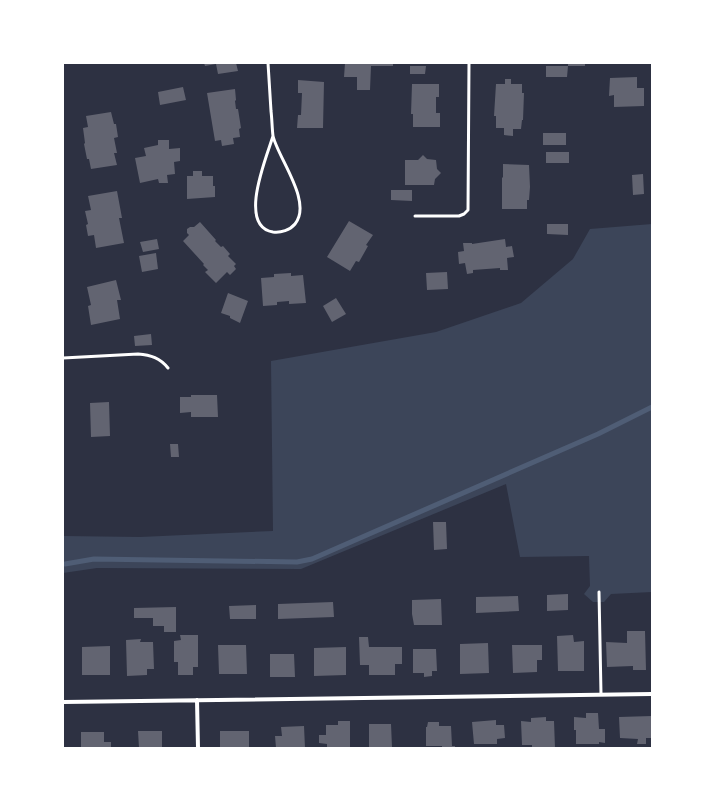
<svg xmlns="http://www.w3.org/2000/svg" width="715" height="811" viewBox="0 0 715 811" font-family="Mulish,sans-serif">
  <rect width="100%" height="100%" fill="#2d3142"/>
  <path fill="#3c4559" d="M652,224V592L611,594L604,602H593L584,594L590,586L589,556L520,557L506,484L301,569L97,568L63,573V536L140,537L273,531L271,361L436,332L521,303L573,259L590,229Z"/>
  <g fill="none" stroke-linecap="round" stroke-linejoin="round">
    <path stroke="#4f5d75" stroke-width="5" d="M65,564L94,559L297,562L312,559L598,434L652,407"/>
  </g>
  <path fill="#626471" d="M204,63H236L238,71L218,74L216,64L205,66Z
    M345,63H393V66H371L370,90H357V77H344Z
    M568,63H585V66H568Z
    M410,66H426L425,74H410Z
    M546,66H568L567,77H546Z
    M637,77V88H644V106L614,107V95L609,96L610,78Z
    M505,79H511V84H522V93H524L523,120H522L521,129H513V136L504,135V128H496V116H494L496,84H505Z
    M298,80L324,82L323,128H297L298,115H301L302,93H298Z
    M412,84H439V97H436V113H440V127H413V114H411Z
    M183,87L186,100L160,105L158,92Z
    M235,89L236,100L235,101L236,109H238L241,128L239,129L240,137L233,138L234,144L222,146L221,140L215,141L207,93Z
    M111,112L114,124H116L118,137L114,138L117,153H114L117,165L91,169L89,159H87L84,144L85,143L83,128L88,127L86,116Z
    M543,133H566V145H543Z
    M158,140H169V149L180,148V161L174,162L175,174L167,175L168,183H159L158,179L140,183L135,158L146,156L144,148L158,145Z
    M546,152H569V163H546Z
    M423,155L427,159L436,160L437,169L441,173L435,179L434,185H405V160H418Z
    M503,164L529,165L530,187L529,200H527V209H502V177L503,178Z
    M193,171H202V176H213V186H215V197L187,199V176H193Z
    M643,174L644,194L633,195L632,175Z
    M391,190H412V201L391,200Z
    M117,191L122,218H119L124,243L96,248L94,235L88,236L86,225L88,224L85,211L91,210L88,196Z
    M349,221L373,235L366,245L368,246L359,262L356,261L350,271L327,257Z
    M200,222L216,240L215,241L221,247L223,246L230,254L228,256L236,264L234,266L236,269L230,275L227,272L216,283L205,272L208,270L203,265L204,264L183,241L189,235L187,233V229L190,227H194Z
    M547,224H568V235L547,234Z
    M157,239L159,249L143,252L140,242Z
    M505,239L506,247L512,246L514,257L507,258L508,270H500V268L473,270V273L467,274L465,263L459,264L458,252L464,251L463,243H472V244Z
    M156,253L158,269L142,272L139,256Z
    M447,272L448,289L427,290L426,273Z
    M291,273V276L303,275L306,303L289,304V301L277,302V305L263,306L261,278L274,277V274Z
    M116,280L121,300H117L120,319L91,325L88,306L91,305L87,287Z
    M228,293L248,301L240,323L230,318V316L221,313Z
    M336,298L346,314L332,322L323,306Z
    M151,334L152,345L135,346L134,336Z
    M191,395H217L218,417H191V412L180,413V397H191Z
    M109,402L110,436L91,437L90,403Z
    M170,444H178L179,457H171Z
    M433,522H446L447,549L434,550Z
    M568,594V610L547,611V595Z
    M518,596L519,611L476,613V597Z
    M441,599L442,625H414L412,614V600Z
    M333,602L334,617L278,619V604Z
    M256,605V619H230L229,606Z
    M176,607V632H164V626H153V618H134V608Z
    M627,631H645L646,670H633V666L607,667L606,642L627,643Z
    M180,635H198V667H193V675H178V662H174V641L181,640Z
    M573,635L574,642L584,641V671H558L557,636Z
    M359,637H368L369,647H402V664H395V675H369V665H360Z
    M141,639L140,642H153L154,669H147V675L127,676L126,640Z
    M488,643L489,673L460,674V644Z
    M218,645H246L247,674H219Z
    M512,645H542V660H537V672L513,673Z
    M110,646V675H82V647Z
    M346,647V675L314,676V648Z
    M413,649H436L437,671H432V676L424,677V673H413Z
    M270,654H294L295,677H270Z
    M586,713H598L599,729H605V743L599,742V744H576V730H574V717L586,718Z
    M652,716V738H646V744H637L638,739L620,738L619,717Z
    M546,717V721H554L555,748H532V745H522L521,721L531,722V718Z
    M496,720V725H504L505,738L497,739V744H474L472,722Z
    M338,721H350V748H327V744L319,743V735H326V725H338Z
    M428,722H439V726H451L452,746H455V748H442V746H426V727H427Z
    M369,724H391L392,747L369,748Z
    M304,726L305,748H276L275,736H282L281,727Z
    M138,731H162V748H139Z
    M220,731H249V748H220Z
    M81,732H104V742H111V748H81Z"/>
  <g fill="none" stroke-linecap="round" stroke-linejoin="round">
    <path stroke="#fff" stroke-width="3" d="M268,63C269,79 270,95 271,111C272,119 272,128 273,136C278,158 313,202 295,224C290,230 281,233 273,232C237,226 267,156 273,136
      M415,216H459L464,214L468,210L469,63
      M63,358L138,354C151,355 160,358 168,368
      M599,592L601,694"/>
    <path stroke="#fff" stroke-width="4" d="M197,700L198,748
      M63,702L652,694"/>
  </g>
  <rect width="715" height="811" fill="none" stroke="#ffffff" stroke-width="128"/>
</svg>
